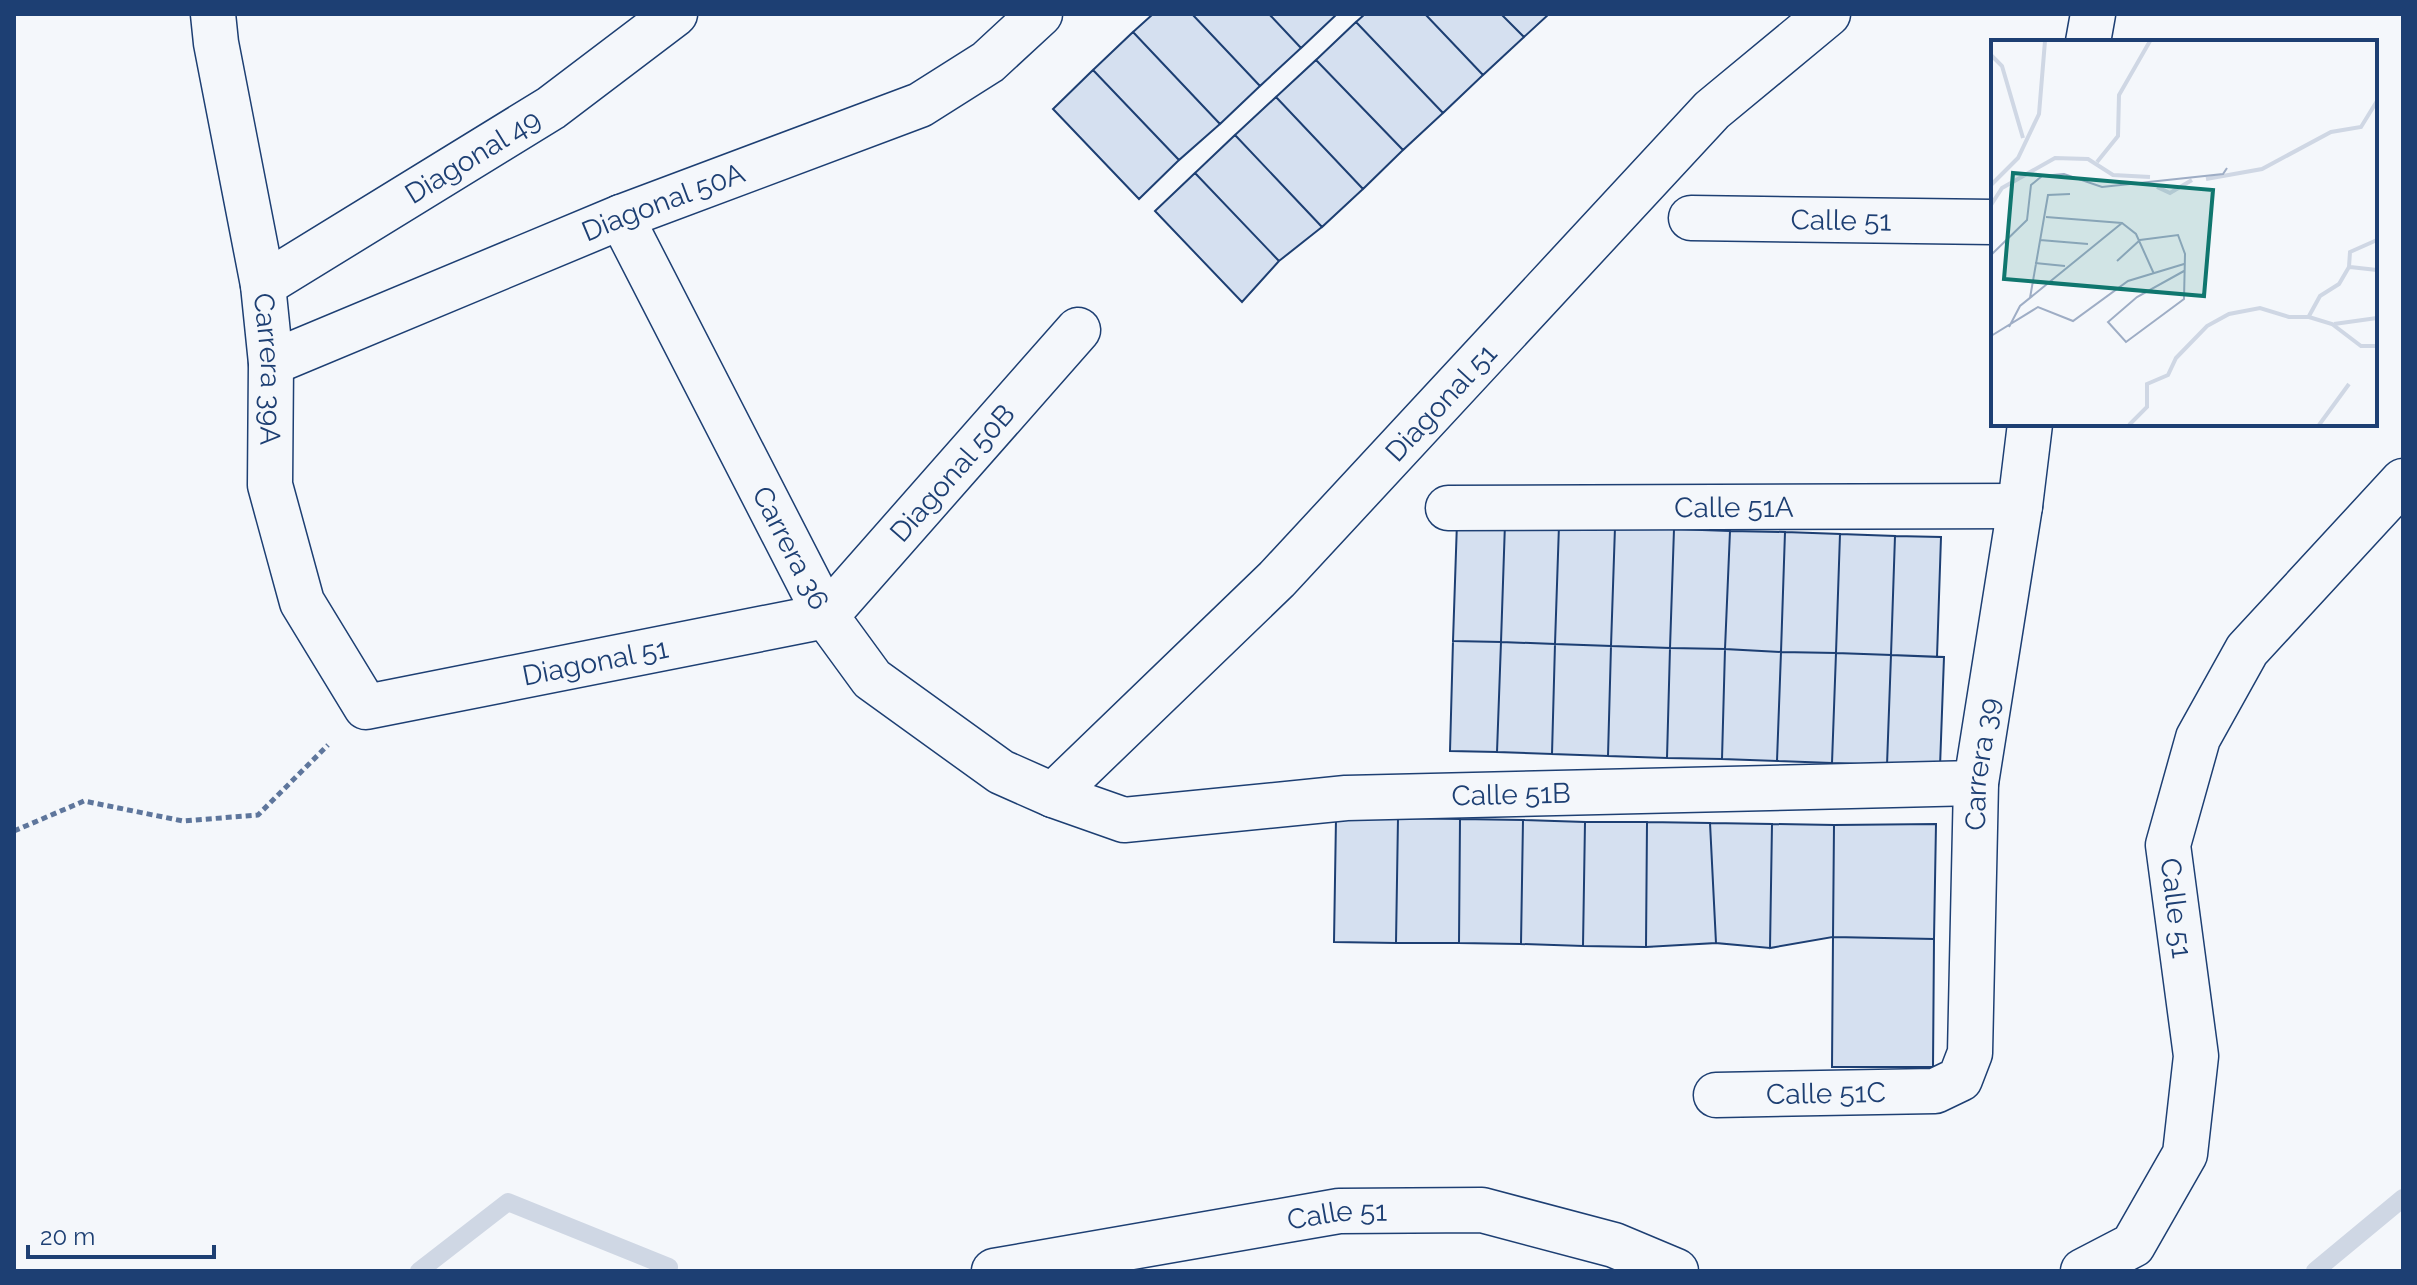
<svg xmlns="http://www.w3.org/2000/svg" width="2417" height="1285" viewBox="0 0 2417 1285" font-family="Raleway,sans-serif">
  <rect width="100%" height="100%" fill="#f4f7fb"/>
  <g fill="none" stroke-linecap="round" stroke-linejoin="round">
    <path stroke="#cfd7e4" stroke-width="18" d="M419,1271L508,1202L669,1267
      M2315,1271L2403,1198"/>
  </g>
  <path fill="#d5e0f0" stroke="#1d3f73" stroke-width="2" d="M1153,14H1192L1260,86L1220,124L1133,32Z
    M1192,14H1269L1301,48L1260,86Z
    M1269,14H1337L1301,48Z
    M1365,14H1425L1483,75L1443,113L1356,22Z
    M1425,14H1501L1524,37L1483,75Z
    M1501,14H1549L1524,37Z
    M1356,22L1443,113L1403,150L1316,60Z
    M1133,32L1220,124L1179,160L1093,70Z
    M1316,60L1403,150L1363,189L1276,97Z
    M1093,70L1179,160L1139,199L1053,109Z
    M1276,97L1363,189L1322,227L1235,135Z
    M1235,135L1322,227L1279,261L1195,173Z
    M1195,173L1279,261L1242,302L1155,211Z
    M1457,522L1505,523L1501,642L1453,641Z
    M1505,523L1559,525L1555,644L1501,642Z
    M1559,525L1615,527L1611,646L1555,644Z
    M1615,527L1674,529L1670,648L1611,646Z
    M1674,529L1730,531L1725,649L1670,648Z
    M1730,531L1785,532L1781,652L1725,649Z
    M1785,532L1840,534L1836,653L1781,652Z
    M1840,534L1895,536L1891,655L1836,653Z
    M1895,536L1941,537L1937,657L1891,655Z
    M1453,641L1501,642L1497,752L1450,751Z
    M1501,642L1555,644L1552,754L1497,752Z
    M1555,644L1611,646L1608,756L1552,754Z
    M1611,646L1670,648L1667,758L1608,756Z
    M1670,648L1725,649L1722,759L1667,758Z
    M1725,649L1781,652L1777,761L1722,759Z
    M1781,652L1836,653L1832,763L1777,761Z
    M1836,653L1891,655L1887,765L1832,763Z
    M1891,655L1944,657L1940,767L1887,765Z
    M1336,818H1398L1396,943L1334,942Z
    M1398,818L1460,819L1459,943H1396Z
    M1460,819L1523,820L1521,944L1459,943Z
    M1523,820L1585,822L1583,946L1521,944Z
    M1585,822H1647L1646,947L1583,946Z
    M1647,822L1710,823L1716,943L1646,947Z
    M1710,823L1772,824L1770,948L1716,943Z
    M1772,824L1834,825L1833,937L1770,948Z
    M1936,824L1934,939L1833,937L1834,825Z
    M1833,937L1934,939L1933,1067H1832Z"/>
  <g fill="none" stroke-linecap="round" stroke-linejoin="round">
    <g stroke="#1d3f73" stroke-width="47">
      <g id="minor">
        <path id="s1" d="M213,14L216,43L263,285L271,363L270,485L302,602L366,707L826,616L1078,330"/>
        <path d="M2088,42L2093,14"/>
        <path id="s2" d="M621,217L826,616L872,679L1001,772L1053,795L1124,820L1346,798L1976,783"/>
        <path id="s3" d="M1691,218L1993,222"/>
        <path id="s4" d="M263,285L551,108L675,14"/>
        <path id="s5" d="M271,363L621,217L920,105L988,62L1040,14"/>
        <path id="s6" d="M1448,508L2020,506"/>
        <path id="s7" d="M1053,795L1277,579L1712,110L1828,14"/>
        <path id="s8" d="M1716,1095L1935,1091L1960,1079L1970,1053L1976,783L2020,506L2030,424"/>
        <path id="s9" d="M994,1271L1339,1211L1482,1210L1614,1245L1676,1271"/>
        <path d="M2083,1271L2133,1245L2185,1154L2196,1056L2168,845L2198,738L2247,650L2403,481"/>
      </g>
    </g>
    <path stroke="#5e769c" stroke-width="5" stroke-dasharray="6 4" stroke-linecap="butt" d="M14,831L84,801L183,821L258,815L328,745"/>
    <use href="#minor" stroke="#f4f7fb" stroke-width="44"/>
  </g>
  <g text-anchor="middle" dominant-baseline="central" stroke-width="6" stroke-linejoin="round" paint-order="stroke">
    <g font-size="28" fill="#1d3f73" stroke="#f4f7fb">
      <text stroke="none"><textPath href="#s4" startOffset="246">Diagonal 49</textPath></text>
      <text stroke="none"><textPath href="#s5" startOffset="424">Diagonal 50A</textPath></text>
      <text stroke="none"><textPath href="#s3" startOffset="150">Calle 51</textPath></text>
      <text stroke="none"><textPath href="#s1" startOffset="360">Carrera 39A</textPath></text>
      <text stroke="none"><textPath href="#s7" startOffset="552">Diagonal 51</textPath></text>
      <text stroke="none"><textPath href="#s1" startOffset="1380">Diagonal 50B</textPath></text>
      <text stroke="none"><textPath href="#s6" startOffset="286">Calle 51A</textPath></text>
      <text stroke="none"><textPath href="#s2" startOffset="372">Carrera 36</textPath></text>
      <text stroke="none"><textPath href="#s1" startOffset="954">Diagonal 51</textPath></text>
      <text stroke="none"><textPath href="#s8" startOffset="564">Carrera 39</textPath></text>
      <text stroke="none"><textPath href="#s2" startOffset="1206">Calle 51B</textPath></text>
      <text transform="translate(2176 908) rotate(83)">Calle 51</text>
      <text stroke="none"><textPath href="#s8" startOffset="110">Calle 51C</textPath></text>
      <text stroke="none"><textPath href="#s9" startOffset="348">Calle 51</textPath></text>
    </g>
  </g>
  <g transform="translate(1991 40)">
    <rect width="386" height="386" fill="#f4f7fb"/>
    <path fill="none" stroke="#cfd7e4" stroke-width="4" d="M0,15L11,26L32,98M106,122L127,96L128,55L159,1M215,139L271,129L340,92L370,87L386,61M0,145L27,118L48,74L54,1M166,147L179,153L201,140M0,165L11,148L64,118L97,119L122,135L159,137M359,227L386,230M318,276L329,256L348,244L358,227L359,212L386,200M343,284L386,278M138,385L156,367V344L177,335L185,318L216,286L238,274L269,268L298,277H318L341,284L370,306H386M328,385L358,344"/>
    <path fill="none" stroke="#9eadc5" stroke-width="2" d="M55,177L131,183L145,194L163,234M49,200L97,204M0,215L36,180L40,145L51,136L73,134L111,147L232,134L236,128M126,221L149,200L187,195L194,214L193,259L135,302L117,282L146,257L193,231M44,223L74,226M39,258L57,155L79,154M18,287L29,266L131,183M0,296L47,267L82,281L137,241L193,224"/>
    <path fill="#0f766e" fill-opacity="0.15" stroke="#0f766e" stroke-width="4" d="M22,133L222,150L213,256L13,239Z"/>
    <rect width="386" height="386" fill="none" stroke="#1d3f73" stroke-width="4"/>
  </g>
  <rect width="2417" height="1285" fill="none" stroke="#1d3f73" stroke-width="32"/>
  <path d="M28 1245v12h186v-12" fill="none" stroke="#1d3f73" stroke-width="4"/>
  <text x="40" y="1245" font-size="24" fill="#1d3f73" stroke="#f4f7fb" stroke-width="6" paint-order="stroke">20 m</text>
</svg>
